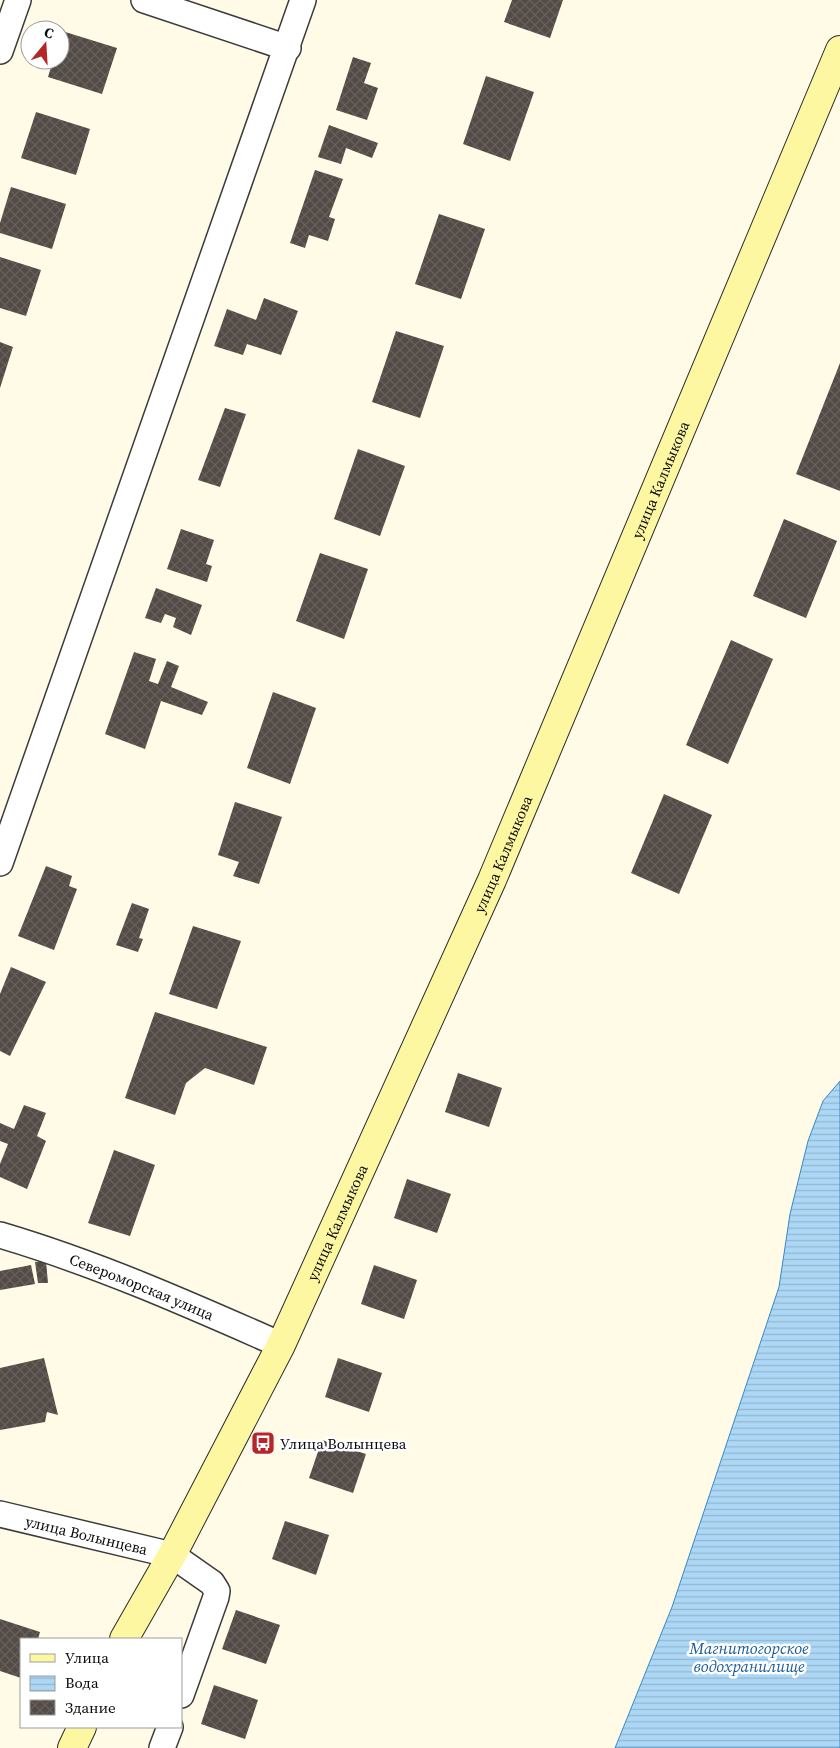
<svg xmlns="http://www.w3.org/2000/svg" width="840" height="1748" viewBox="0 0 840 1748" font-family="'Source Serif 4',serif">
  <defs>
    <pattern id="water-rules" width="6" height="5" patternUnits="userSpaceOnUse" patternTransform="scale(1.25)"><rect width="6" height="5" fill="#acd7f5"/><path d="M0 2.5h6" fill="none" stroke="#93b7d1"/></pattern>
    <pattern id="building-cross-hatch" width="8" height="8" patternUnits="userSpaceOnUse" patternTransform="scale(1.25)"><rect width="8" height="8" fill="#524b46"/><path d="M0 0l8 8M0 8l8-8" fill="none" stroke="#66605c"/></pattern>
  </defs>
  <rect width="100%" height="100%" fill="#fffbe6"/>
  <path fill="url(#water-rules)" stroke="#3589ca" d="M840,1081V1748H615L672,1607L779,1287L790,1214L808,1141L823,1101Z"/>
  <path fill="url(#building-cross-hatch)" d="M512,0H563L550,38L504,22Z
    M62,31L117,48L102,94L48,77L53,60H60Z
    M353,57L371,63L364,83L378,88L367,120L336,110Z
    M486,76L534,92L510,161L463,144Z
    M36,112L90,129L76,175L21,158Z
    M329,125L378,143L372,158L346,148L341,164L318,157Z
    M315,170L343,179L329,217L335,219L328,241L309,235L305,248L290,243Z
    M11,187L66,204L52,249L0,233V223Z
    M439,214L485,229L461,299L415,284Z
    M0,257L41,270L26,316L0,308Z
    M264,298L298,311L281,355L247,344L243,355L214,346L227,309L256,320Z
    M396,331L444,346L420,418L372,402Z
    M0,342L13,347L0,388Z
    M840,363V491L796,474Z
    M225,408L246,414L220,487L198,480Z
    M358,449L405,466L380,536L334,519Z
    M784,519L837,541L806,618L753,596Z
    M181,529L214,540L206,564L212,566L207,582L167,569Z
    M320,553L368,569L344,639L296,621Z
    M156,588L202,605L191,635L173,627L176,618L165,614L161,623L145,618Z
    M731,640L773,659L728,764L686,745Z
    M134,652L156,659L149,681L158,684L167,661L179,666L171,687L208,702L202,715L161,701L145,749L105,734Z
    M273,692L316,708L290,784L247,768Z
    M664,794L712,815L679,894L631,873Z
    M235,802L282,817L259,884L233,876L239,862L218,855Z
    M46,866L72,876L69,886L77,889L54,950L18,936Z
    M132,903L149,909L139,938L143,939L138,952L116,945Z
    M193,926L241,941L217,1009L169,994Z
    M11,967L46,982L10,1056L0,1051V994Z
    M155,1012L267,1047L254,1085L205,1068L186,1083L175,1115L125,1098Z
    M458,1073L502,1088L489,1127L445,1112Z
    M24,1105L46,1113L37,1136L46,1141L27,1189L0,1177V1164L8,1144L0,1141V1123L14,1129Z
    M114,1150L155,1165L130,1236L88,1223Z
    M407,1179L451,1194L437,1233L394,1218Z
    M46,1261L48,1283H38L35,1262Z
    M31,1265L35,1284L0,1290V1271Z
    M374,1265L417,1280L404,1319L361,1304Z
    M44,1358L58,1415L47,1412L45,1422L0,1430V1368Z
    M338,1358L382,1373L369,1412L325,1397Z
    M322,1440L366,1454L353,1493L309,1478Z
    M285,1521L329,1535L316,1575L272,1559Z
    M236,1610L280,1625L266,1664L222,1649Z
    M0,1619L40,1632L38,1639H21V1678L0,1671Z
    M214,1685L258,1700L245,1739L201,1724Z"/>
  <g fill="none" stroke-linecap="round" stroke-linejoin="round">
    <g stroke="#3c3c3c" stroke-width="28">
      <g id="minor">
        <path d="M144,0L288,48"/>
        <path d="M0,51L18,0"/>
        <path d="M0,863L303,0"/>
        <path id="s1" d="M0,1235C98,1264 188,1304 281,1345"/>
        <path id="s2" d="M0,1514L172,1555L212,1583L217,1591L216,1597L181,1695"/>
        <path d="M162,1748L170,1727"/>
      </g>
    </g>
    <g stroke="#2b2b2b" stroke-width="30">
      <g id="secondary">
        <path id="s3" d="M124,1639L172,1555L281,1345L492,880L840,50"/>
        <path d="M72,1748L82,1727"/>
      </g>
    </g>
    <use href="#minor" stroke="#fff" stroke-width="25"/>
    <use href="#secondary" stroke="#fef7a2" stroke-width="28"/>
  </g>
  <defs>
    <g id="bus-square" transform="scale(1.25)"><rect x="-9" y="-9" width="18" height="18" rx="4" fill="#b62527" stroke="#fff"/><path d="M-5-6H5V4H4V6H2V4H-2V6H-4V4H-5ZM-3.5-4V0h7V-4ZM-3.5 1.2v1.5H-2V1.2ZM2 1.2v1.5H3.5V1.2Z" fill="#fff"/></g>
  </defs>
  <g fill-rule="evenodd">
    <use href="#bus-square" x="263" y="1443"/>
  </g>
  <g text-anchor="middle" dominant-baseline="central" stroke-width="5" stroke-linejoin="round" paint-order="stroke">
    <g font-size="15" fill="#090909" stroke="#fff">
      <text stroke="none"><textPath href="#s3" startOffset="1278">улица Калмыкова</textPath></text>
      <text stroke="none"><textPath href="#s3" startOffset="872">улица Калмыкова</textPath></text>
      <text stroke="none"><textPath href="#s3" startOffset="468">улица Калмыкова</textPath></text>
      <text stroke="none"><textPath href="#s1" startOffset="151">Североморская улица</textPath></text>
      <text stroke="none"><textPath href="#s2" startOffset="89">улица Волынцева</textPath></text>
    </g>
    <g font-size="15" fill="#090909" stroke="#fff" text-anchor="start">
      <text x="280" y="1443">Улица Волынцева</text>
    </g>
    <g font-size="16" font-style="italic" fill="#175b97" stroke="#fff">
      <text x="749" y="1648">Магнитогорское<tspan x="749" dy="18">водохранилище</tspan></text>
    </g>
  </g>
  <rect x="20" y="1638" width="162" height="90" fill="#ffffff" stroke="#9d9d9d"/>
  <rect x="30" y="1654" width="25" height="8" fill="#fef7a2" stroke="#9d9d9d"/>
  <text x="65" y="1663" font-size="15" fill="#090909">Улица</text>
  <rect x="30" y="1676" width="25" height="15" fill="url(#water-rules)" stroke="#9d9d9d"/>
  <text x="65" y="1688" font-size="15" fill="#090909">Вода</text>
  <rect x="30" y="1700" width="25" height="15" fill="url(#building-cross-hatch)" stroke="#9d9d9d"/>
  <text x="65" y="1713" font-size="15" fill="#090909">Здание</text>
  <g transform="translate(45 45) rotate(18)"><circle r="24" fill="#ffffff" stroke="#9d9d9d"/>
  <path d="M0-4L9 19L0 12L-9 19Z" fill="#b62527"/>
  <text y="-8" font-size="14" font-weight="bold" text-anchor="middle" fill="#090909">С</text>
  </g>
</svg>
